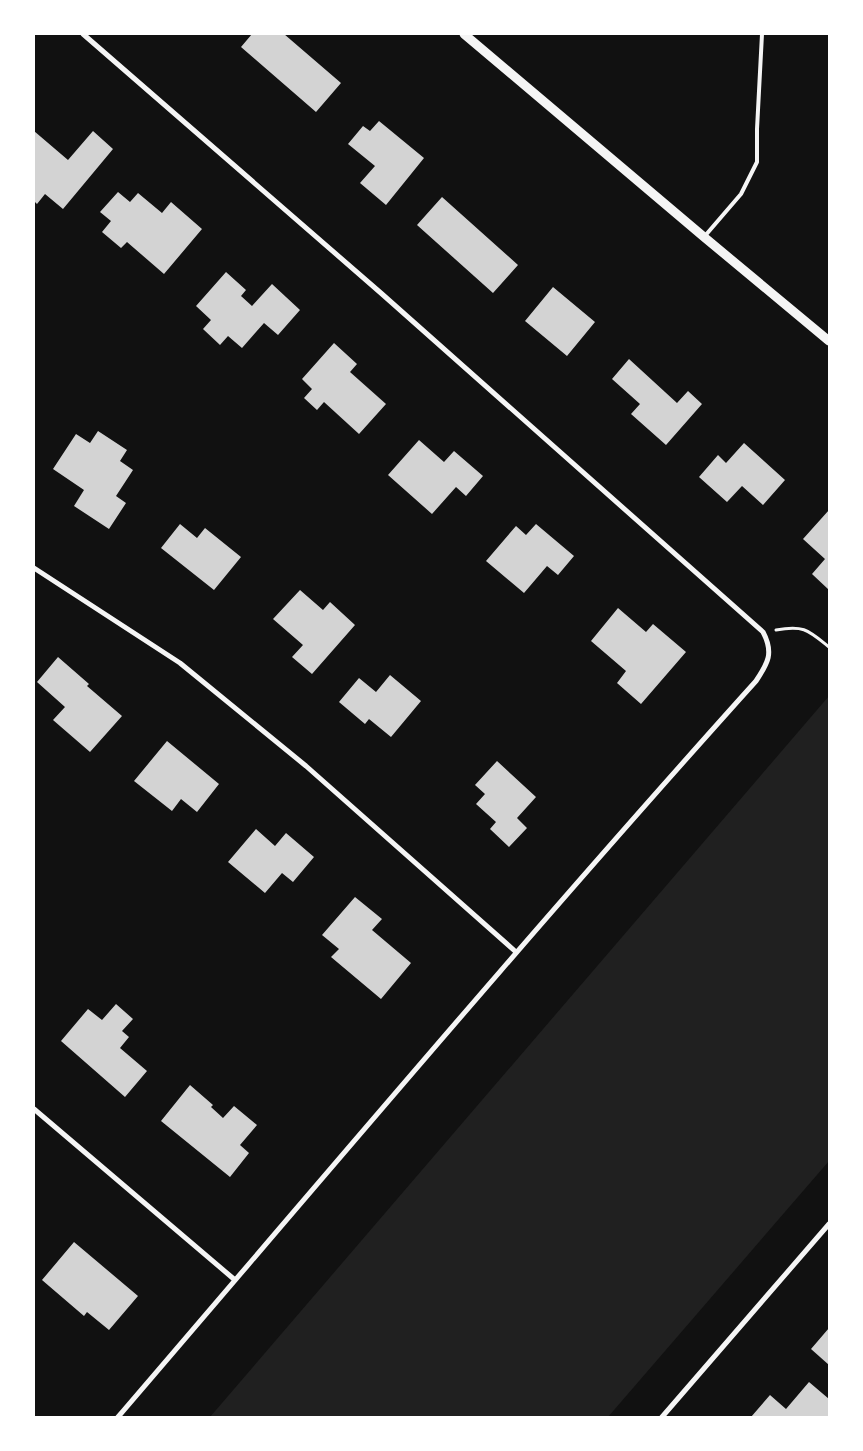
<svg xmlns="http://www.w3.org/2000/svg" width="863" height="1451" viewBox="0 0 863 1451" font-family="'DM Sans',sans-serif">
  <rect width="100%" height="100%" fill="#111"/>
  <path fill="#202020" d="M829,696V1161L608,1417H210Z"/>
  <path fill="#d3d3d3" d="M252,34H284L341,83L316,112L241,47Z
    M379,121L424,158L386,205L360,183L375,166L348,144L363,126L370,131Z
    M34,131L68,160L93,131L113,149L63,209L45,194L37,204L34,201Z
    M118,192L130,202L138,193L162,213L171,202L202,229L164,274L127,242L121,248L102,232L111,221L100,212Z
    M442,197L518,265L493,293L417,225Z
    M226,272L246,290L241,296L252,306L272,284L300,310L278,335L264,323L242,348L228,336L220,345L203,329L211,320L196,306Z
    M553,287L595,322L567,356L525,321Z
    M334,343L357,364L350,372L386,404L359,434L324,402L317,410L304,398L312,389L302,379Z
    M629,359L677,403L688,391L702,404L666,445L631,414L640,404L612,379Z
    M98,431L127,450L120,461L133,470L116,496L126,503L109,529L74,506L84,490L53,469L76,434L90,443Z
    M419,440L444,462L454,451L483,476L466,496L456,487L432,514L388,475Z
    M744,443L785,480L763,505L742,486L727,502L699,477L718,455L726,463Z
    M829,510V590L812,574L825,559L803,539Z
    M180,524L197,538L205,528L241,557L214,590L161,548Z
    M536,524L574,556L558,575L547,566L524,593L486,561L516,526L526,535Z
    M300,590L323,610L330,602L355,625L312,674L292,657L303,645L273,619Z
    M618,608L646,632L653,624L686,652L641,704L617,683L626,671L591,641Z
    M58,657L89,684L87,686L122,716L90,752L53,720L65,707L37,682Z
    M390,675L421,701L391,737L369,719L365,724L339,702L359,678L376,692Z
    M167,741L219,784L197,812L181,799L172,811L134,781Z
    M497,761L536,797L517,818L527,828L509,847L490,829L496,822L476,804L485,794L475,785Z
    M256,829L275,846L286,833L314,857L293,882L282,873L265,893L228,862Z
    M355,897L382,919L372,930L411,963L381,999L331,957L339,949L322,935Z
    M116,1004L133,1019L122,1031L129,1037L120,1048L147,1071L125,1097L61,1041L88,1009L102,1020Z
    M190,1085L213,1105L211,1107L223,1118L234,1106L257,1125L240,1145L249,1153L230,1177L161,1121Z
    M74,1242L138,1296L109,1330L87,1312L84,1316L42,1280Z
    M829,1328V1365L811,1349Z
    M809,1382L829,1399V1417H751L770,1395L786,1409Z"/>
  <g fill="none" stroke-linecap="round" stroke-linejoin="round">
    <path stroke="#f5f5f5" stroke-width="3" d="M776,630C804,625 808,630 829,647"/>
    <path stroke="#f5f5f5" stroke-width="4" d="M704,237L741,194L757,162V129L762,34"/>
    <path stroke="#f5f5f5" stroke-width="5" d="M83,34L382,294L763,632C774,653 768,663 756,681C539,922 329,1171 118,1417
      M34,568L180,663L306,766L516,952
      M34,1109L235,1280
      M662,1417L829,1224"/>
    <path stroke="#f5f5f5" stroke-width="9" d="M464,34L704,237L829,341"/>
  </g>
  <rect width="863" height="1451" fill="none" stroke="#ffffff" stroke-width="70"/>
</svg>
